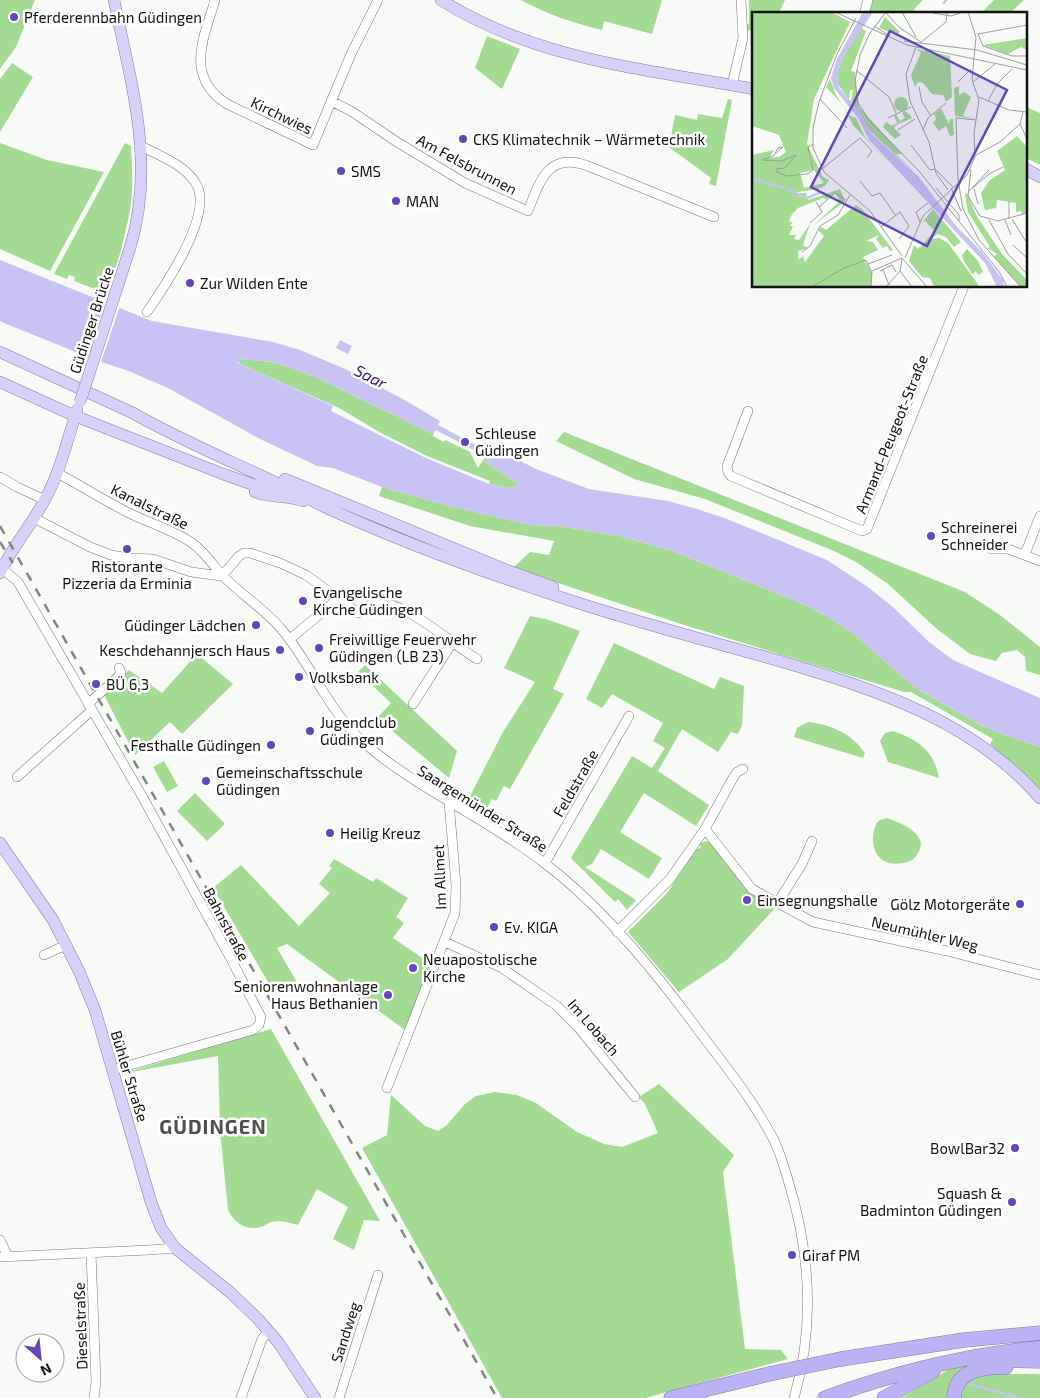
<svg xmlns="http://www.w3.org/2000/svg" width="1040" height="1398" viewBox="0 0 1040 1398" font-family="'Exo 2',sans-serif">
  <rect width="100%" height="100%" fill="#f7faf6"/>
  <path fill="#a3db92" d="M0,0H35L16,47L0,69Z
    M521,0H662L652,34L604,21L602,30C573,23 546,14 521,0Z
    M749,0H785L780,11L785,14H754V31L746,30L744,25L749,24Z
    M873,0H923L916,7L912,14H869Z
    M994,0H1024L1009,14H980Z
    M487,36L520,49L502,89L475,68Z
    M12,63L33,77L0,132V79Z
    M728,99L732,100L716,186L709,184L711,178L669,147L675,115L697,120L698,114L722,118Z
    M1026,107L1040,113V165L1026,158Z
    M0,143L47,160L104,172L50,271L0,249Z
    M125,143L131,146C132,165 133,185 131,204C129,218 125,232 122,246C118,261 114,277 103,288L95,289L74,281L75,277L69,275L67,279L54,274Z
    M240,359L273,362L295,369L318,378L433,434V436L442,441L444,442L445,440L470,452L478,468L483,460L516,482V486L511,488L489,484L490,481L427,456L381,433L339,408L240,364L238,361Z
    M564,432L965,592L1000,615L1040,647V675L1026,671L1025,657L1017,650L1002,653L996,661L970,654L937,629L888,584L856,562L834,551L705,499L634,479L556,441Z
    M382,487L446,505L530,525L559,526L620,536L673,551L806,605L830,618L855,635L916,688L984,727L1040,747V789L990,744L993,739L911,692H904L681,624L513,568L530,552L549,555L554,541L470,526L379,496Z
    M530,616L546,619L580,631L553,689L564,694L510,789L504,786L496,801L492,799L484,814L466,804L503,732L535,682L504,668Z
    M614,643L714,689L720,677L744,686L742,725L738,734L731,732L718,752L682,729L658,771L709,805L696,826L644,793L620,832L662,858L649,879L601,849L592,864L585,867L636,900L627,910L618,899L615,902L571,858L632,756L652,768L665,748L653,741L663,723L612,694L602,708L586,699Z
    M197,654L233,684L182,734L170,722L135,755L104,695L129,670L162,693Z
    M365,665L457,751L449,778L397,735L378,717L391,703L358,672Z
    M808,722C832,725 851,733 865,753L863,758L794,737L797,728Z
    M893,731C918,740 934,750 939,778L888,762L880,741L885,733Z
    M164,761L178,786L167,792L153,767Z
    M195,793L225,824L207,841L177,811Z
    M887,818C901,823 930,834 918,853C915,858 912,861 907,862C883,869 869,854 874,830C875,827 876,822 880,820C882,819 885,819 887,818Z
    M706,841L710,842L748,890L777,906L728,959L679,992L628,932L667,893L696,850L701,847L700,844Z
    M334,859L373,882L376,878L408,898L396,917L404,923L393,938L431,964L405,1030L287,944L277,948L298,984L275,994L213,888L241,865L299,926L330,893L319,884L332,868L329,866Z
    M271,1029L380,1221L364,1220L354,1250L333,1239L348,1207L317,1189L298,1225C291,1223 279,1220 271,1222C268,1223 266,1225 264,1226C248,1232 235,1224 228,1210L220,1129L218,1056L121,1074Z
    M659,1084L734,1155L723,1172L745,1349L781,1350L788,1359L645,1398H502L362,1148L387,1135L391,1095L425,1126L438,1131L447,1125L465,1104L476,1096L495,1092L517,1095L536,1103L577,1132L604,1144L622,1147L658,1133L645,1104L639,1097Z
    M985,1348L957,1378L949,1398H901L948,1370L966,1351Z
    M988,1374H1040V1398H960C964,1380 971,1378 988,1374Z"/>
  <path fill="#c8c2f4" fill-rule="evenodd" d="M0,260L152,321L273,342L300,350L343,368L403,399L440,421L438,425L487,451L490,445L536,469L589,489L668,501L697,509L727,519L827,560L868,587L894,608L929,642L953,660L1040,698V747L984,727L916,688L855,635L830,618L806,605L673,551L620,536L559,526L530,525L446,505L382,487L333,468L317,466L260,439L168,388L126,370L98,361L4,323L0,321ZM240,359L273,362L295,369L318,378L433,434L436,430L485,456L483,460L516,482V486L511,488L489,484L426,458L331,411L333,406L238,363V361Z
    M340,340L352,346L348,354L336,348Z"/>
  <path fill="#f7faf6" d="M106,300L120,306L100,365L86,359Z"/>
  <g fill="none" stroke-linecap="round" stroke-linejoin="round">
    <path stroke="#c8c2f4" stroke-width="2.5" d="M944,3L946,0
      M970,1384L1019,1398"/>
    <path stroke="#c8c2f4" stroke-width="14" d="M308,430L350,449"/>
    <g stroke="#747773" stroke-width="10">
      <path id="minor" d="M215,0C204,38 184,76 227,104L313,145L351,54L378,0
        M864,14L868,0
        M732,85L743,38L741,0
        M331,101L351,111L397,142L465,183L528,211C540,181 548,151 588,166L714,217
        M141,146C160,156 183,164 195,182C216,212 165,286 147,312
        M748,411L727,466L728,472L731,476L862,531L867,529L964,286
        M57,473C82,486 105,501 129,513C149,523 173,530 192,543C205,552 212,564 222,575C241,595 265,609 283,631C312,666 329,712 364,743C419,790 486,818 543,862C598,903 649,964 690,1019C717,1056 748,1092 770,1133C779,1147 783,1164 788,1180C810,1251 815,1326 794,1398
        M0,477L17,487L45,500
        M34,518L90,547L111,555L128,558L153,559L191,572L222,576
        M991,549H1008L1040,561
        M1025,554L1040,516
        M0,567L18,582L51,639L142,796L230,957L261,1017L259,1025L253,1030L113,1070
        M222,576L239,556L244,553H250L280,563L306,575L358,613C364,611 368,604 375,603C404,599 451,644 477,659
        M290,639L338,599
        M88,704L120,675L121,672L119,668
        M413,704L452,643
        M17,777L91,711
        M705,829L752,889L813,922L947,951L1040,975
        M545,863L629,716
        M778,902L802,864L812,841
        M617,932L670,879L705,829L733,778L737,772L743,769
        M445,942L502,968L557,1006L577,1026L635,1097
        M44,955L66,945
        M387,1088L455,913L456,885L449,802
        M0,1240L8,1257
        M91,1253L96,1381L94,1398
        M0,1257L149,1250L175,1248
        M241,1398L262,1339L269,1331
        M339,1398L378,1275"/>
    </g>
    <g stroke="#807ba5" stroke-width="12">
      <path id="major" d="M114,0C131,84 156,163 130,248
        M441,0C536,60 645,69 754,89
        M1026,169L1040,177
        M0,352L135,414
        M0,382L75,416L223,474L257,486L268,488L283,486
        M129,411C173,436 219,456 264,477C285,487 306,498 327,508C404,543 486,573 566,599C638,623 710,641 783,662C877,690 973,721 1040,798
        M285,479L509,571L553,587
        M255,492C270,498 287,495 303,501
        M0,573C12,547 31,526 44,501C60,473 67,441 77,410
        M0,843L53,920L79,971L95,1010L151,1202L161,1228L175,1248L231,1293L258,1319L278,1342L315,1398"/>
    </g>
    <g stroke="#807ba5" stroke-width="15">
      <path id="highway" d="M841,1359L964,1340L1040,1333
        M996,1360L1040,1361
        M671,1398L769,1374
        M825,1398C894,1373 966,1355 1040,1348
        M884,1398L933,1371
        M954,1398C955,1369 984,1367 1006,1367"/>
    </g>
    <use href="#minor" stroke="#fff" stroke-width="9"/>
    <use href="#major" stroke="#d7d1f9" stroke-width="11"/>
    <use href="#highway" stroke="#bcb3f5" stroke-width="14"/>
    <path stroke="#828481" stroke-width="2.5" stroke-dasharray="9 9" stroke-linecap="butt" d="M0,526L497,1398
      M0,542L13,563"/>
    <g stroke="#807ba5" stroke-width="12" stroke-linecap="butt">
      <path id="major-bridge" d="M80,402L130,248"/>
    </g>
    <g stroke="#807ba5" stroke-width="15" stroke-linecap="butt">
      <path id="highway-bridge" d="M769,1374L841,1359"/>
    </g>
    <use href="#major-bridge" stroke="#d7d1f9" stroke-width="11"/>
    <use href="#highway-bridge" stroke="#bcb3f5" stroke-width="14"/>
  </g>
  <g fill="#6544bd" stroke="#fff" stroke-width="2">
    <circle cx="14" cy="17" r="5"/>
    <circle cx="463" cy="139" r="5"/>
    <circle cx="341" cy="171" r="5"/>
    <circle cx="396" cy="201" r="5"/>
    <circle cx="190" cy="283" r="5"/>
    <circle cx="465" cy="442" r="5"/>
    <circle cx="931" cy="536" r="5"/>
    <circle cx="127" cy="549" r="5"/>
    <circle cx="303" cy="601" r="5"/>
    <circle cx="256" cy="625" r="5"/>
    <circle cx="319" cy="648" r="5"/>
    <circle cx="280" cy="650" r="5"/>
    <circle cx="299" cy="677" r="5"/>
    <circle cx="96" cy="684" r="5"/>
    <circle cx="310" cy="731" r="5"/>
    <circle cx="271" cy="745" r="5"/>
    <circle cx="206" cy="781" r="5"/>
    <circle cx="330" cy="833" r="5"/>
    <circle cx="747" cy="900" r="5"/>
    <circle cx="1020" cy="904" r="5"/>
    <circle cx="494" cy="927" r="5"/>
    <circle cx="413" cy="968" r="5"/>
    <circle cx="388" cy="995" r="5"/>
    <circle cx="1015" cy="1148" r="5"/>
    <circle cx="1012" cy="1202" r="5"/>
    <circle cx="792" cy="1255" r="5"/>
  </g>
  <g text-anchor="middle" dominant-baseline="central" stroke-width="5" stroke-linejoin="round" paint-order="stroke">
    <g font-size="15" fill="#121311" stroke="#fff" text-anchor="start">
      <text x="24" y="17">Pferderennbahn Güdingen</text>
      <text x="473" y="139">CKS Klimatechnik – Wärmetechnik</text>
      <text x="351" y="171">SMS</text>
      <text x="406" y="201">MAN</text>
      <text x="200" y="283">Zur Wilden Ente</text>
      <text x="475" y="433">Schleuse<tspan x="475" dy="17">Güdingen</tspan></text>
      <text x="941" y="527">Schreinerei<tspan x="941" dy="17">Schneider</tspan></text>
      <text x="127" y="566" text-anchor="middle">Ristorante<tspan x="127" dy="17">Pizzeria da Erminia</tspan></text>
      <text x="313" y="592">Evangelische<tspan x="313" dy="17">Kirche Güdingen</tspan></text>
      <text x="246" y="625" text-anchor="end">Güdinger Lädchen</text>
      <text x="329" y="639">Freiwillige Feuerwehr<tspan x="329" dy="17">Güdingen (LB 23)</tspan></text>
      <text x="270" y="650" text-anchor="end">Keschdehannjersch Haus</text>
      <text x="309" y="677">Volksbank</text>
      <text x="106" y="684">BÜ 6,3</text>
      <text x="320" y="722">Jugendclub<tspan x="320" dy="17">Güdingen</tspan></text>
      <text x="261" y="745" text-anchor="end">Festhalle Güdingen</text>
      <text x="216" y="772">Gemeinschaftsschule<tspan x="216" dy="17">Güdingen</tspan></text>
      <text x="340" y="833">Heilig Kreuz</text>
      <text x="757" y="900">Einsegnungshalle</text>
      <text x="1010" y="904" text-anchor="end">Gölz Motorgeräte</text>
      <text x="504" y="927">Ev. KIGA</text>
      <text x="423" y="959">Neuapostolische<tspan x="423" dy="17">Kirche</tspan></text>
      <text x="378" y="986" text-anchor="end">Seniorenwohnanlage<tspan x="378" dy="17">Haus Bethanien</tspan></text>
      <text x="1005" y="1148" text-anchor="end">BowlBar32</text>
      <text x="1002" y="1193" text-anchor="end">Squash &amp;<tspan x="1002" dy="17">Badminton Güdingen</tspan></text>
      <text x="802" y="1255">Giraf PM</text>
    </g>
    <g font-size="15" fill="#121311" stroke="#fff">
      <text transform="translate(282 115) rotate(26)">Kirchwies</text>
      <text transform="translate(467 164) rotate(28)">Am Felsbrunnen</text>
      <text transform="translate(91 320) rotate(-72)">Güdinger Brücke</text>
      <text transform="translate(891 434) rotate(-68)">Armand-Peugeot-Straße</text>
      <text transform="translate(150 506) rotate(26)">Kanalstraße</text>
      <text transform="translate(575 783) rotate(-60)">Feldstraße</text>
      <text transform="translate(483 808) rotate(32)">Saargemünder Straße</text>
      <text transform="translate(439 877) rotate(-92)">Im Allmet</text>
      <text transform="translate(227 924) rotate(62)">Bahnstraße</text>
      <text transform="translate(925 933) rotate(13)">Neumühler Weg</text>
      <text transform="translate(594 1027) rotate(49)">Im Lobach</text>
      <text transform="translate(130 1076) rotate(73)">Bühler Straße</text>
      <text transform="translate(80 1326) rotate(-92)">Dieselstraße</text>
      <text transform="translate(345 1332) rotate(-72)">Sandweg</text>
    </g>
    <g font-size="16" font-style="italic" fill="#321170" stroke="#fff">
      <text transform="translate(371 376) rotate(27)">Saar</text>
    </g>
    <g font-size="20" font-weight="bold" letter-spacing="1" fill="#4e504d" stroke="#fff">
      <text x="213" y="1126">GÜDINGEN</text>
    </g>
  </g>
  <g transform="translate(752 12)">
    <rect width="275" height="275" fill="#f7faf6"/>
    <path d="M0,0H79L98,10L62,87L55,132L71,165L77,168L73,174L66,177L39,181H54L56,188L88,177L93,189L62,213L88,189L83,181L74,188L71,186L46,196L40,202L37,209L41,211L37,214H41L37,223H44L42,227L47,228L58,212L51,233L56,236L46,239V248L51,244L53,250L72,224L66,218L69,215L74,218L104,193L110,197L141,238L138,239L135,234L131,236L124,227L127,223L114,229L121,230L126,238L111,245L120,261L119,275H0V143L22,138L17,146L27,145L34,140L27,123L0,114ZM62,158L72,171L52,176L48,161ZM133,5L147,19V24L127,16ZM109,16L114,19L99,59L103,60L107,95L150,142H144L160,158L118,119L99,89L101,78H98L97,87L86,73L85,63L91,45ZM275,26V38L269,35L256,42L231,33ZM164,37L198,44L200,85L194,90L191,83L180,82L171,71L166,70L163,75L159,63L169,41ZM78,67L84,83L98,104L104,106L113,125L138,153L101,113L91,93L74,75ZM207,74V83L212,80L219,85L211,104L223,107L203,104L202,76ZM142 92a7 7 0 1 1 14 0a7 7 0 1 1-14 0ZM189,96L197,112L198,107H201L202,123L198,124L194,114L187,119L181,111L184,107L182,102ZM155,97L160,106L144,113L142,116L149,123L143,127L131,115L134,110L140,114L145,111L142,104L144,102L148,109L153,106L150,101L153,99L159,104ZM265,124L275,135V200L270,202L269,199L264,200V191L245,188L244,196L233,198L229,181L238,168L253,158L245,139ZM215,181L224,203L250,242L275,268V275H269L242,245L245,242L236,236L238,235L216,200L213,182ZM181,197L209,230L202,235L194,225L186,222L178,227L187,226L196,231L228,275H182L178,266L170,265L157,249L162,233L166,237L183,219L173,209L170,211ZM215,237L226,249L231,260L226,263L224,259L220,262L212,249L210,243Z" fill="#a3db92" fill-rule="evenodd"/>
    <path d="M111,0H121L91,45L85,64L87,76L106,97L119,121L166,164L205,215L230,240L251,268L252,275H245L233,251L117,128L106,106L82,76L79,66L85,47Z" fill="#c8c2f4"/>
    <path fill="none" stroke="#c8c2f4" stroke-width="2.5" d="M0,167L33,176M35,177L55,186L70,180"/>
    <path fill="none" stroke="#9b9e9a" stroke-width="1" d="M83,0L155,33L275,58M133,0L148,16L169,30M134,0L118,21L108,43L103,69L106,91L117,108L167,159L248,261L255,275M150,0L164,25M181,1L199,4L211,0M104,6L85,42L67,90L61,116V136L72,160L118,199L150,244M122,14L138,24M226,22L231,34L260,44H275M226,22L275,13M152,29L225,38L275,53M168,31L194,10L195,0M164,35L154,62L158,89L177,130L184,161L196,178M104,58L137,85L144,101M206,70L219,57M221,70L243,52M167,75L170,90L179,104M227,85L257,98L275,100M68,87L95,116M236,89L245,72L260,57M136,106L159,95M224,108L204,106L206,168L211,197L227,228L269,275M268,112L275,127M146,118L163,107M171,118L176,106L194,91M159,133L178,158L183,157M23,141L26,136L31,135L21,144L10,148L30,149L44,143L33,156L24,157L25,160L35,164L55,162L61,158L56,135L61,132M224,143L248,130L268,112L271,100M70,157L108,126L120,139L115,146M219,157L216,184L228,204L246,209L275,201M184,158L201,175M108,169L120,184L128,181L144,204M184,176L207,203V209M199,176L209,199M220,176L237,158M222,177L226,192M216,180L237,162L251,155M257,189V207M67,195L83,181L94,188M260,207L275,231M237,208L256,242L275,262M253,208L259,223M168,210L164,200L176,191M58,211L70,200L64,190M129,215L148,200L157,214L147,227M261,233L275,246M50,240L58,234L68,214L86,203L98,183M150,246L175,275M153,246L171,204L215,163L223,145L222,121L227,88L220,68L224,25L216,0M114,248L120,261L119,275M116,252L140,243M131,258L137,273M120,259L150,246M128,259L140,253L144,260M148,259L160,275M60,275L90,257L114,248M134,275L148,259L150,247"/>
    <path fill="#6544bd" fill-opacity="0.15" stroke="#6544bd" stroke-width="2.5" d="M138,19L255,78L175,234L59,175Z"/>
    <rect width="275" height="275" fill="none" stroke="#121311" stroke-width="2.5"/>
  </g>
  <g transform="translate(40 1358) rotate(153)"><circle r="24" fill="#ffffff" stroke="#a0a1a0"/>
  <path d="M0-4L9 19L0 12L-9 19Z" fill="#6544bd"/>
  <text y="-8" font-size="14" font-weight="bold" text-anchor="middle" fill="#121311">N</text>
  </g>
</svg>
